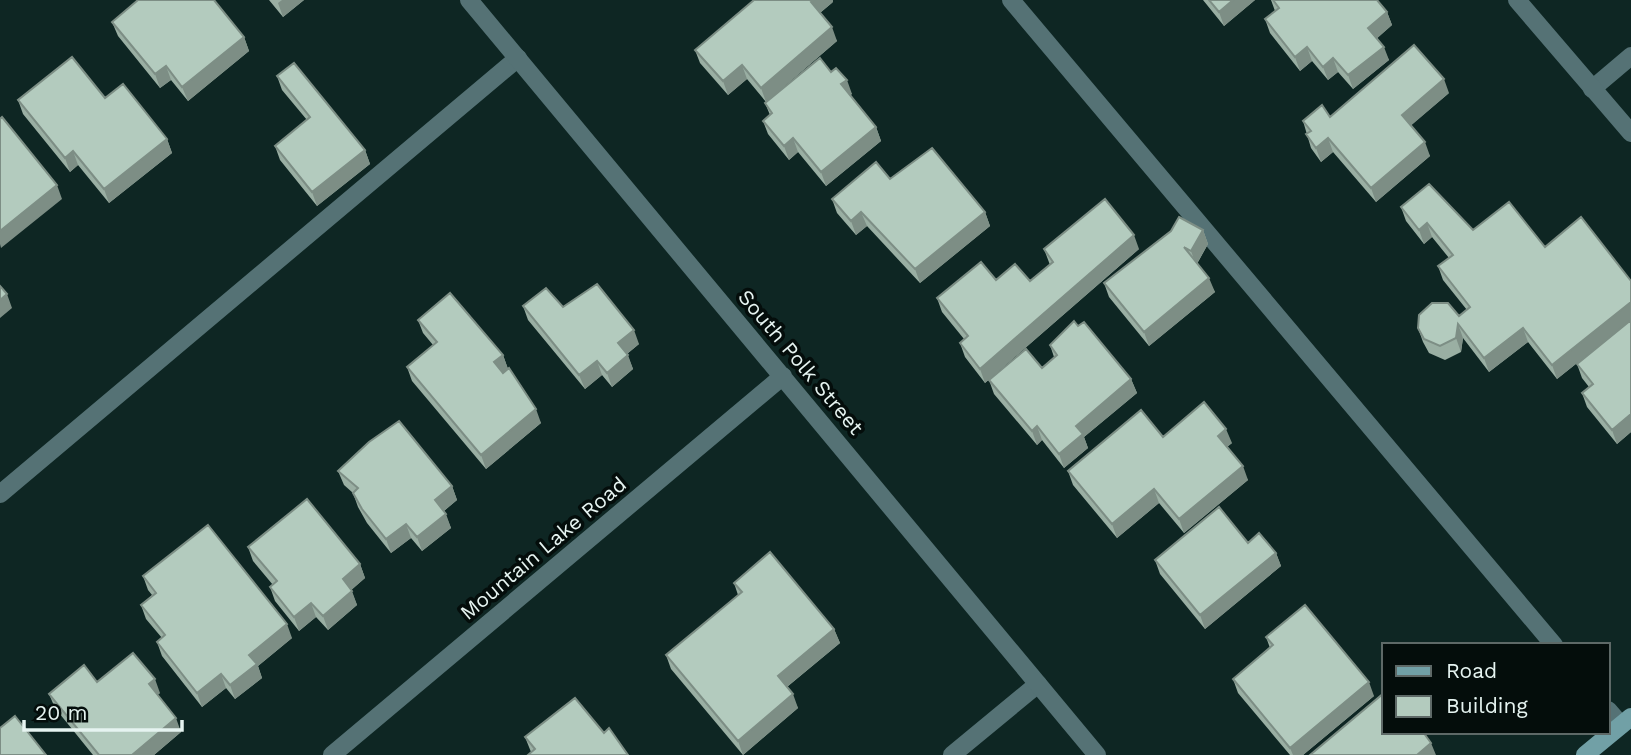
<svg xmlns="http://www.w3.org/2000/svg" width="1631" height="755" viewBox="0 0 1631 755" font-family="'Work Sans',sans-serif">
  <rect width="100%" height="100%" fill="#0e2623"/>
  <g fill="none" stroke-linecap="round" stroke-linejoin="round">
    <path stroke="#557275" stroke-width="18" d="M1011,0L1554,645
      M1592,89L1631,56
      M0,494L518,58
      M1608,710L1621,725
      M952,755L1038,684"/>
    <path stroke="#557275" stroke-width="18" d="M469,0L1097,755
      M1517,0L1631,133
      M332,755L783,376"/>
    <path stroke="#71a0a6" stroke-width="18" d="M1585,755L1631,717"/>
  </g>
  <path fill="#9aafa3" d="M269,0H304L283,17Z
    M1203,0H1255L1224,26Z
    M1271,0H1377L1387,12L1392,25L1377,38L1389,60L1353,89L1338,72L1328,80L1312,61L1300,71L1270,33L1265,19L1275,11Z
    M833,2L820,13L837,41L766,102L747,79L728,95L700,63L695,50Z
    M112,22L244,37L249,51L188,101L171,80L160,88L118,36Z
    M831,72L852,94L850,95L876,127L881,141L826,186L798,152L789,160L768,134L763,121L770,115L765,103Z
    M277,76L365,150L370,164L317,206L280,160L275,146L307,120L282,90Z
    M1449,93L1411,125L1430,156L1376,202L1333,152L1321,162L1311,148L1303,121Z
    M105,98L167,139L172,153L109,203L78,165L70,172L23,114L18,100Z
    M890,179L985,212L990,226L920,283L867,226L856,235L837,213L832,199Z
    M1401,207L1473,230L1545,247L1631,320L1557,379L1528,342L1489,372L1463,338L1461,352L1445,360L1429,353L1423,342L1418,328L1459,316L1467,310L1443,280L1438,266L1449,258L1432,237L1424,244L1406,221Z
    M1203,230L1208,244L1197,264L1215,292L1149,346L1109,297L1104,283Z
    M1044,249H1139L985,383L965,357L960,343L964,339L942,312L937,298L996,280L1030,281L1050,265Z
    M523,306L563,307L639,344L627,354L633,369L612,387L602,375L585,389L528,320Z
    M418,320L503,355L508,369L541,423L486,469L412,381L407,367L433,345L423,333Z
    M1631,320V432L1617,444L1587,407L1582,393L1589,387L1582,378L1577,364Z
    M1050,345L1131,379L1137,393L1084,437L1088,448L1064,468L1042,440L1037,445L994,394L989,380L1042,368L1054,357Z
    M1163,437L1232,443L1227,447L1248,480L1184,533L1159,503L1117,538L1073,485L1068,471Z
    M338,471L452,486L457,500L444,511L451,528L422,551L411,538L391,553L367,523L358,507L353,493L344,485Z
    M1248,543L1276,553L1281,566L1205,629L1160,574L1155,560Z
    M248,547L360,564L365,578L351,590L357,605L328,630L316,617L299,631L275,601L270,587L273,585L253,561Z
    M143,576L292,638L258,666L262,678L235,699L226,688L202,707L162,656L157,642L162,638L146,619L141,605L152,595L148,590Z
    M734,583L834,629L840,643L787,687L798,708L743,755L671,669L666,655L738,595Z
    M1266,637L1374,696L1303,755H1290L1238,693L1233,679L1270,648Z
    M97,682L160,693L157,695L181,732L154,755H93L55,708L49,694Z
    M604,733L531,752L525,737Z"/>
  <path fill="#7d8e85" d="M282,0H304L283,17L278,3Z
    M814,0H833V2L816,16L811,2Z
    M1233,0H1255L1224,26L1219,12Z
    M1387,12L1392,25L1373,42L1368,28Z
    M832,27L837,41L766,102L761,88Z
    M244,37L249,51L188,101L182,87Z
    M1307,47L1312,61L1300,71L1295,57Z
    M1384,47L1389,60L1353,89L1348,75Z
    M1333,58L1338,72L1328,80L1323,67Z
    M742,65L747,79L728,95L723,81Z
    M166,66L171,80L160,88L155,74Z
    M1444,79L1449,93L1407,129L1402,115Z
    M847,80L852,94L846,98L841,84Z
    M876,127L881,141L826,186L821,172Z
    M793,138L798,152L789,160L784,146Z
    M1328,138L1333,152L1321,162L1316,148Z
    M167,139L172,153L109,203L104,189Z
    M1425,142L1430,156L1376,202L1371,188Z
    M365,150L370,164L317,206L312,192Z
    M73,151L78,165L70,172L65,158Z
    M57,185L62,199L1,248L0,244V231Z
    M861,212L867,226L856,235L851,221Z
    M985,212L990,226L920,283L915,269Z
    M1427,223L1432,237L1424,244L1419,230Z
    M1203,230L1208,244L1196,265L1191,251Z
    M1134,235L1139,249L985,383L980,369Z
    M1209,278L1215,292L1149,346L1144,332Z
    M7,294L12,308L0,318V300Z
    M1631,302V320L1557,379L1552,365Z
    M1458,324L1463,338L1461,352L1456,338Z
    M1523,328L1528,342L1489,372L1484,358Z
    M634,330L639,344L623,357L618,343Z
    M503,355L508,369L499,376L494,362Z
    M628,355L633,369L612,387L607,373Z
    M597,361L602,375L585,389L579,375Z
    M1131,379L1137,393L1084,437L1088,448L1064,468L1059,454L1076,426Z
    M536,409L541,423L486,469L481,455Z
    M1631,414V432L1617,444L1612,430Z
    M1037,426L1042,440L1037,445L1032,431Z
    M1226,429L1232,443L1223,450L1218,436Z
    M1243,466L1248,480L1184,533L1179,519Z
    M452,486L457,500L440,514L435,500Z
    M1154,489L1159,503L1117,538L1112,524Z
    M446,514L451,528L422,551L417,537Z
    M406,524L411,538L391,553L386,539Z
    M1276,553L1281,566L1205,629L1200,615Z
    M360,564L365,578L348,593L343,579Z
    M352,591L357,605L328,630L323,616Z
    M311,603L316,617L299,631L294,617Z
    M287,624L292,638L258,666L262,678L235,699L230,685L249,655Z
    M834,629L840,643L783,690L778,676Z
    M221,674L226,688L202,707L197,693Z
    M155,679L160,693L154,698L149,684Z
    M1369,682L1374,696L1303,755H1293L1290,748Z
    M793,694L798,708L743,755L738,741Z
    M176,718L181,732L154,755H132Z
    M1431,743L1436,755H1417Z"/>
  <path fill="#b3cbbe" stroke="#7d8e85" stroke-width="2" d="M138,0H214L244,37L182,87L166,66L155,74L112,22Z
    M754,0H814L811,2L832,27L761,88L742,65L723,81L695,50Z
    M1209,0H1233L1219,12Z
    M1273,0H1377L1387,12L1368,28L1384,47L1348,75L1333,58L1323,67L1307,47L1295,57L1265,19L1279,8Z
    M1414,45L1444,79L1402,115L1425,142L1371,188L1328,138L1316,148L1306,134L1311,131L1303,121L1322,105L1330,117Z
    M72,57L105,98L123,84L167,139L104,189L73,151L65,158L18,100Z
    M820,58L831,72L836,68L847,80L841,84L876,127L821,172L793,138L784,146L763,121L772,113L765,103Z
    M294,63L365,150L312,192L275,146L310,117L277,76Z
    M2,117L57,185L0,231V119Z
    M932,148L985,212L915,269L861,212L851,221L832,199L876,162L890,179Z
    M1429,184L1473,230L1509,202L1545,247L1581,217L1631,281V302L1552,365L1523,328L1484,358L1458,324L1456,338L1440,346L1424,339L1418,328L1419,315L1432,303H1448L1459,316L1470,307L1438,266L1453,255L1427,223L1419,230L1401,207Z
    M1105,199L1134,235L980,369L960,343L968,336L937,298L981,262L996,280L1015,264L1030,281L1053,262L1044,249Z
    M1179,217L1203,230L1191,251L1184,247L1209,278L1144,332L1104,283L1171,231Z
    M597,284L634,330L618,343L628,355L607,373L597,361L579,375L523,306L546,288L563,307Z
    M0,286L7,294L0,300Z
    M450,293L503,355L494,362L503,373L509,368L536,409L481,455L407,367L437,342L418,320Z
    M1631,320V414L1612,430L1582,393L1593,384L1577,364Z
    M1074,321L1078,326L1084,322L1131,379L1076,426L1083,434L1059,454L1037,426L1032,431L989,380L1026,349L1042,368L1057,355L1050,345Z
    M1204,402L1226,429L1218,436L1243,466L1179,519L1154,489L1112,524L1068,471L1141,410L1163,437Z
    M399,421L452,486L435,500L446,514L417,537L406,524L386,539L362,509L353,493L358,488L338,471L369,442Z
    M307,499L360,564L343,579L352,591L323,616L311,603L294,617L270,587L277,581L248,547Z
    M1219,507L1248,543L1259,533L1276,553L1200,615L1155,560Z
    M208,525L287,624L249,655L257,664L230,685L221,674L197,693L157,642L165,635L141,605L156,593L143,576Z
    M770,552L834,629L778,676L793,694L738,741L666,655L742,592L734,583Z
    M1305,605L1369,682L1290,748L1233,679L1273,645L1266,637Z
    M133,653L155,679L149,684L176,718L132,755H99L49,694L84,665L97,682Z
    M1384,693V732H1423L1431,743L1417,755H1310Z
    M575,698L604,733L609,728L628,755H528L535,749L525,737Z
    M15,716L46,755H0V728Z"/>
  <g text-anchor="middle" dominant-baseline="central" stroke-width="7" stroke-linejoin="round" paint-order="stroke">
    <g font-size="21" fill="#e6f4f1" stroke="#040d0b">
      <text transform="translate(801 362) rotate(50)">South Polk Street</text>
      <text transform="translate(543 548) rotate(-40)">Mountain Lake Road</text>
    </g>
  </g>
  <rect x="1382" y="643" width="228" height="91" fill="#040d0b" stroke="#5e6967" stroke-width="2"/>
  <rect x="1396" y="666" width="35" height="10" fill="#71a0a6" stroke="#5e6967" stroke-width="2"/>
  <text x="1446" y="678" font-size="21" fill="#e6f4f1">Road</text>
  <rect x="1396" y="696" width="35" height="21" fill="#b3cbbe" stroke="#5e6967" stroke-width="2"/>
  <text x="1446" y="713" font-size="21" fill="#e6f4f1">Building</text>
  <path d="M24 720v10h158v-10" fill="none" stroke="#e6f4f1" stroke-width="3.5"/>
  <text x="35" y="720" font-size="21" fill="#e6f4f1" stroke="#040d0b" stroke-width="5" paint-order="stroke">20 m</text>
</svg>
